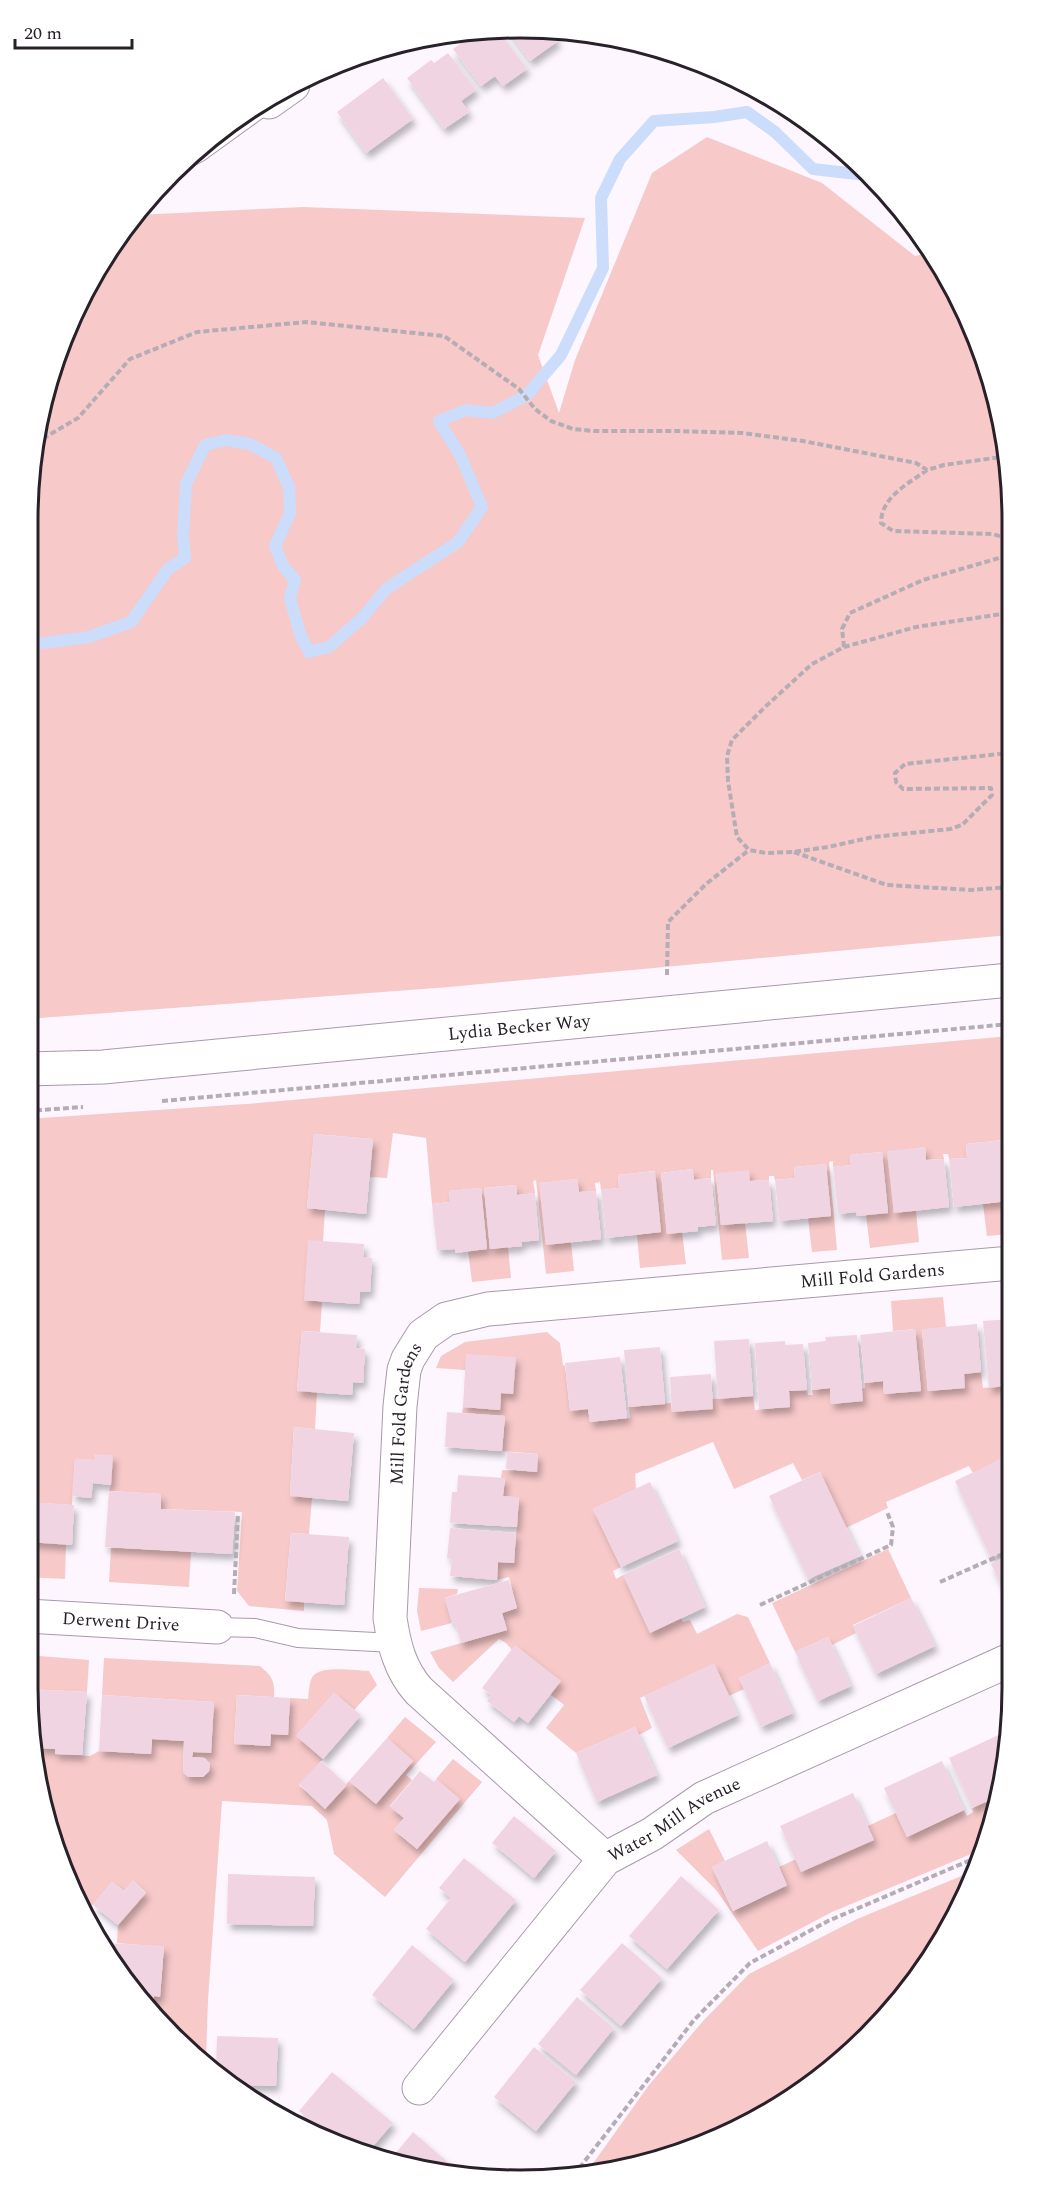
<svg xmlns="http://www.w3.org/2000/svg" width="1039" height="2207" viewBox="0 0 1039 2207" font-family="Spectral,serif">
  <defs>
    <filter id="shadow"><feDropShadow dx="3.5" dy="6" stdDeviation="3" flood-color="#0004"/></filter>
  </defs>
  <rect width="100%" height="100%" fill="#fdf6ff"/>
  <path fill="#f7c9c9" d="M707,137L822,183L915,256L929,253L975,331L1008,455L1009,935L449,987L27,1019V519L37,423L65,331L110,246L136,215L303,207L585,218L538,355L559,413L575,360L652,173Z
    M1010,1036V1234L987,1236L983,1204L1009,1201L1003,1140L966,1144L967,1158L949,1159L948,1154H943L944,1159L926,1160L925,1147L888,1152L894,1212L916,1211L919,1242L870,1248L866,1215L888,1212L882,1152L850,1155L851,1165L833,1167V1161L829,1162L837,1250L812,1252L808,1218L831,1216L826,1164L794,1167L795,1178L775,1180L774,1176H769V1180L750,1181L716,1174L721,1225L745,1223L749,1258L722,1260L713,1170H711V1178L694,1180L692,1169L661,1173L667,1234L682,1232L686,1264L640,1268L637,1235L661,1232L654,1171L618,1175L619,1188L601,1190L600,1182L595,1183L596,1191L579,1192L577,1179L540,1183L546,1244L571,1242L574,1271L546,1274L536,1180L533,1181L535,1193L517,1195L516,1185L484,1188L490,1249L508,1247L511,1278L472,1282L468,1251L487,1249L481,1188L449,1191L450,1202L432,1204L426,1138L393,1133L387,1178L370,1177L373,1139L314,1134L307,1208L325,1210L323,1241L304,1300L322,1302L320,1332L302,1331L297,1390L317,1392L315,1429L294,1427L290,1495L312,1498L309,1534L291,1533L285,1600L304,1602V1611L249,1606L237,1591L242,1512L161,1509V1494L109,1491L111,1485L94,1460L75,1459L72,1505L27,1502V1119L258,1103Z
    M943,1297L946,1327L922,1330L928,1391L964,1388V1374L981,1372L983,1388L1011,1385V1479L1001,1459L973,1473L969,1466L886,1502L888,1508L846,1528L820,1472L802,1480L793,1463L734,1489L713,1442L635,1474L636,1489L593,1509L621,1567L613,1571L616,1579L623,1575L681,1618L683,1622L690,1620L697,1634L737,1614L748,1617L770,1663L739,1678L744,1689L729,1696L714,1664L640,1698L652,1728L639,1735L635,1727L576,1753L546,1728L564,1705L550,1694L506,1643L499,1639L453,1682L439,1668L430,1652L507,1630L502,1613L517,1608L509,1577L497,1580L498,1562L514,1563L519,1498L503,1496L505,1479L501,1478L502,1470L536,1472L538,1454L502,1451L505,1416L462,1413L463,1407L500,1410L501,1393L465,1370L436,1368L441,1356L465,1342L547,1332L560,1343L563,1365L565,1366L570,1410L588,1409L590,1422L630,1418L629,1407L671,1403L672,1412L712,1399L753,1396L755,1410L790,1407L789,1391L807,1390L808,1395H813L812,1390L830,1388L831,1404L862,1401V1389L865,1388V1383L883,1381L884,1394L921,1391L915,1329L893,1331L891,1301Z
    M27,1542L66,1544L65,1579L27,1577Z
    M111,1548L191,1552L189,1587L109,1582Z
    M888,1549L911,1598L853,1625L856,1633L832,1645L828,1637L795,1652L772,1603Z
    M419,1588L458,1589L457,1594L445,1598L452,1623L421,1631L417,1611Z
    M27,1655L89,1660L87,1692L27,1689Z
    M104,1658L260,1666C272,1676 275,1681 274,1697L237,1695L234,1743L270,1746L271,1734L288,1735L290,1698L308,1699C309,1692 309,1681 313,1676C322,1665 356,1671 369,1671L377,1685L354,1710L334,1693L297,1735L323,1759L299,1785L325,1809L349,1781L376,1804L413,1761L387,1738L405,1717L436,1742L406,1775L412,1780L390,1806L404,1818L394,1830L417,1849L459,1799L436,1779L453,1759L482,1782L385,1897L334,1854L327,1820L312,1806L222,1801L208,2000L206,2059L153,2010L154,1996H160L164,1947L117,1943L118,1925L146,1892L133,1881L124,1891L112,1882L93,1905L84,1903L53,1846L37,1748L55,1749V1754L90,1756L99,1751L151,1754L152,1739L184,1741L183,1772L188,1777H203L209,1772L210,1764L205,1758L192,1757L193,1752H211L214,1702L102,1695Z
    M999,1796L983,1849L832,1912L758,1951L717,1891L676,1850L709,1829L725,1861L712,1867L733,1911L787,1886L779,1867L896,1813L907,1837L964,1810L967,1816L973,1812L972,1808Z
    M976,1870L974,1876L890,2012L819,2078L738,2129L584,2176L649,2085L703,2021L749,1974L857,1919Z"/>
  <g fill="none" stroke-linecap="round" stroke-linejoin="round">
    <path stroke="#cbddfb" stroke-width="12" d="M27,645L89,637L131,622L168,569L185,558L183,536L186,484L205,445L226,440L250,444L276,458L289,487L290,513L275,546L283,566L295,580L290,598L300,634L309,652L329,647L362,618L386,589L458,542L482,507L460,455L439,421L466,410L492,413L526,396L561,355L603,268L601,198L620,159L654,121L714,117L747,112L775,132L813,169L866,175"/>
  </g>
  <path fill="#f1d4e1" filter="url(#shadow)" d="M520,27L553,30L551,31L558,41L530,61L506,28Z
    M497,29L527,69L503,86L495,76L481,86L453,49L468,38L465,35L469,32Z
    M448,53L476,90L461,101L469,112L444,129L407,78L431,60L434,63Z
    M383,78L413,119L366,153L337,112Z
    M314,1134L373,1139L366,1214L307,1208Z
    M1003,1140L1009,1201L954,1207L949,1159L967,1158L966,1144Z
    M925,1147L926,1160L944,1159L949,1207L894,1213L887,1151Z
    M882,1152L888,1213L857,1216L856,1212L838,1214L833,1167L851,1165L850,1155Z
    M826,1164L831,1216L779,1221L775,1180L795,1178L794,1167Z
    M693,1169L694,1180L711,1178L716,1225L698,1227V1231L667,1234L661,1173Z
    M749,1170L750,1181L769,1180L773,1221L721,1225L716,1173Z
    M655,1171L661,1232L606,1238L601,1190L619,1188L618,1175Z
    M577,1179L579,1192L596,1191L601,1239L546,1245L539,1183Z
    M516,1185L517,1195L535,1193L539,1240L521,1242L522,1246L490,1249L484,1188Z
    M481,1188L487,1249L455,1253V1249L437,1250L432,1204L450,1202L449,1191Z
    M308,1240L364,1244L363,1257L372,1258L370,1292H360L359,1304L304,1300Z
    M1011,1319V1385L989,1388L983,1321Z
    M977,1324L981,1372L964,1374L965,1388L928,1391L922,1329Z
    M915,1329L921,1391L884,1394L883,1381L865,1383L860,1335Z
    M302,1331L357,1335L356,1348L365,1349L363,1383L353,1382L352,1395L297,1391Z
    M857,1335L863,1401L831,1404L830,1388L812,1390L808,1343L826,1341L825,1337Z
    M749,1339L753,1396L718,1399L714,1341Z
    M785,1341V1345L803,1344L807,1390L789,1391L790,1407L759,1409L755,1343Z
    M660,1347L665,1404L629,1407L624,1350Z
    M466,1354L516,1357L513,1394L501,1393L500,1410L463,1407Z
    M620,1357L627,1418L590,1422L588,1409L570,1411L565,1363Z
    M711,1374L713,1409L672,1412L670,1377Z
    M447,1412L505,1416L502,1451L445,1447Z
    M294,1427L354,1433L348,1501L290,1496Z
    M507,1452L538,1454L537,1472L506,1469Z
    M94,1454L113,1455L111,1485L93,1483L91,1498L72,1496L75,1458L94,1460Z
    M1001,1459L1011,1479L1012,1548L991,1558L955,1481Z
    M820,1472L860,1556L808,1579L769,1496Z
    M458,1475L505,1478L503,1496L519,1497L517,1527L450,1523L452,1492H457Z
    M650,1482L678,1541L621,1567L593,1509Z
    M109,1491L161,1494V1509L235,1512L232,1554L105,1547Z
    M27,1502L74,1505L72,1545L27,1542Z
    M450,1528L516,1533L514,1563L498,1562L497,1580L450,1576L452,1558H447Z
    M291,1533L349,1537L344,1605L285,1601Z
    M679,1549L705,1607L650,1633L623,1575Z
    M1012,1554V1608L991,1564Z
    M509,1580L517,1608L502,1613L507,1630L461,1643L455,1622L452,1623L445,1598Z
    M911,1598L935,1646L876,1674L853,1626Z
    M828,1637L851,1686L818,1701L795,1652Z
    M515,1645L561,1681L528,1723L519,1716L514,1722L487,1701L491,1695L482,1688Z
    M714,1663L738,1715L668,1748L644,1696Z
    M770,1663L793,1713L761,1727L739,1678Z
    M27,1689L87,1692L82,1755L55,1754V1749L37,1748Z
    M334,1693L361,1715L323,1759L296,1736Z
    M102,1695L214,1702L211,1753L193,1752L192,1757L204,1758L210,1764L209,1771L203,1777H188L183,1772L184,1741L152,1739L151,1754L99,1751Z
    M237,1695L290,1698L288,1735L271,1734L270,1746L234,1744Z
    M635,1727L657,1775L597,1802L576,1753Z
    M1005,1732L1007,1736L1002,1784L999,1796L972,1808L949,1758Z
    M387,1738L413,1761L376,1804L349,1781Z
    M321,1761L347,1785L325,1809L299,1784Z
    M942,1761L964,1810L907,1837L884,1788Z
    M420,1771L434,1782L436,1779L460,1799L417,1849L394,1830L404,1818L390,1807Z
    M853,1793L874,1840L801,1872L780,1826Z
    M514,1816L556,1851L534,1878L492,1843Z
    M767,1841L787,1885L733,1911L712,1867Z
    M464,1858L516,1900L465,1962L426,1929L451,1898L439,1888Z
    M228,1874L315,1877L313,1926L227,1924Z
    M681,1876L719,1910L667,1969L629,1936Z
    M133,1881L146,1893L118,1925L93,1905L112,1882L124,1891Z
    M105,1943L164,1946L160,1997L154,1996L153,2010L129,1988Z
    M622,1943L662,1978L621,2026L580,1990Z
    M412,1945L454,1980L414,2029L372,1995Z
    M577,1997L614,2028L576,2075L538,2044Z
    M217,2036L278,2038L276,2086L233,2085L216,2069Z
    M534,2047L576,2082L536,2131L494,2097Z
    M332,2072L393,2123L367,2153L341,2145L299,2111Z
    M413,2132L437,2153L460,2172L423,2170L390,2160Z"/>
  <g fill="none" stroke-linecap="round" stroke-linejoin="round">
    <g stroke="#a998ad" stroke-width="20">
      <path id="service" d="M187,159L200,152L269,102
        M217,1627L255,1628L298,1638L394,1643"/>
    </g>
    <g stroke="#a998ad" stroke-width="35">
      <g id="minor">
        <path d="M269,102L293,85"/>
        <path id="s1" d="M27,1616L217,1627"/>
        <path id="s2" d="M605,1859L419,1691C400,1670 394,1645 390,1618L400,1406L404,1370L408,1359L423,1335L446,1319L488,1309L1011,1263"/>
        <path id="s3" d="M419,2088L605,1859L652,1834L704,1798L1012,1659"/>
      </g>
    </g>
    <g stroke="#a998ad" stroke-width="35">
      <g id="tertiary">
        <path id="s4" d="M27,1069L103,1067L1010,980"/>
      </g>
    </g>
    <path stroke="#b4adb5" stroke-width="4" stroke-dasharray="6 3" stroke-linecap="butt" d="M35,443L78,418L130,359L197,332L306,322L444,336L519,389L535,409L551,421L573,429L594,431H677L742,433L803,441L916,463L927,470L944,465L1008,456
      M927,470C908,484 881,497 881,523L893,531L993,534L1008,539
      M1008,613L916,627L844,647L812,664L765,707L732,740L727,756L728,781L737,837L749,850L766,853L793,852L828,847L873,837L950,829L962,825L992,795L991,788L903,789L896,782L895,773L905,764L1009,753
      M844,647L842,629L850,613L923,580L999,558L1008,552
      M794,852L887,885L972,890L1009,887
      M667,975L668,922L706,884L749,850
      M162,1101L1010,1024
      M27,1111L83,1107
      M940,1582L1012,1550
      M234,1594L238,1514
      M760,1605L891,1545L893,1527L887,1512
      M574,2175L694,2020L750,1963L828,1921L980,1856"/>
    <use href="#service" stroke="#fff" stroke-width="18"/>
    <use href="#minor" stroke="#fff" stroke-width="33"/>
    <use href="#tertiary" stroke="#fff" stroke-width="33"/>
  </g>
  <g text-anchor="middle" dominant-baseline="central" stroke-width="5" stroke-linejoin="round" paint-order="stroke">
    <g font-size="18" fill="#282129" stroke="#fff">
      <text stroke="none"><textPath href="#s4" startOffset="494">Lydia Becker Way</textPath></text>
      <text stroke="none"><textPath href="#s2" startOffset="1076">Mill Fold Gardens</textPath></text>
      <text stroke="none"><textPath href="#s2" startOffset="536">Mill Fold Gardens</textPath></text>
      <text stroke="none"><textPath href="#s1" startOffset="94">Derwent Drive</textPath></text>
      <text stroke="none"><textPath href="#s3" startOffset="375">Water Mill Avenue</textPath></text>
    </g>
  </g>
  <path d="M0 0H1039V2207H0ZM520 38H520A482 482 0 0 1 1002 520V1688A482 482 0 0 1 520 2170H520A482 482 0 0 1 38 1688V520A482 482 0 0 1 520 38Z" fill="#fff" fill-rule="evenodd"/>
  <path fill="none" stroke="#282129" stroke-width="3" d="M520 38H520A482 482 0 0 1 1002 520V1688A482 482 0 0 1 520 2170H520A482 482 0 0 1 38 1688V520A482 482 0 0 1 520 38Z"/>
  <path d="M15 39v9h117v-9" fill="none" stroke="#282129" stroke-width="3"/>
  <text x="24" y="39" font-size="18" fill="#282129" stroke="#ffffff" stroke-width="4.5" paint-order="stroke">20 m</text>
</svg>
